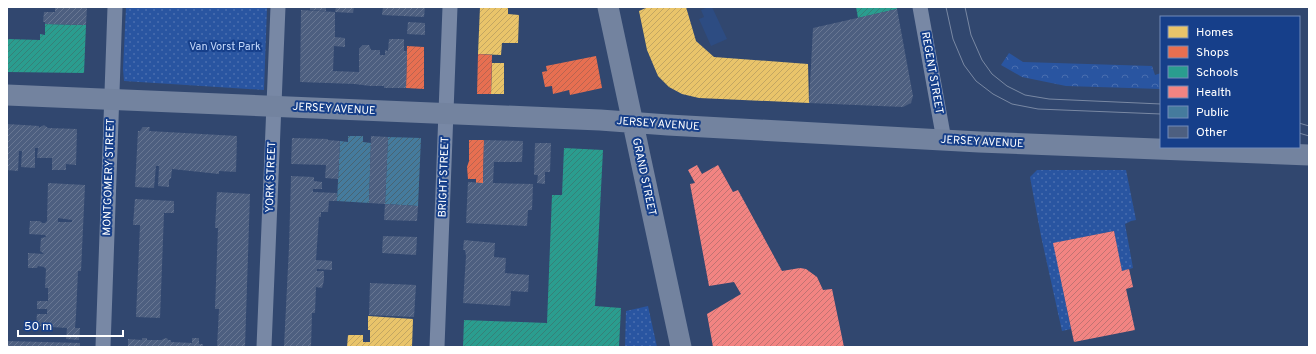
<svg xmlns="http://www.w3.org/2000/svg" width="1316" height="354" viewBox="0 0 1316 354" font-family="Overpass,sans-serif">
  <defs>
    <pattern id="green-dots" width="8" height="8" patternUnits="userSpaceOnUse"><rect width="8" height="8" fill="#2955a1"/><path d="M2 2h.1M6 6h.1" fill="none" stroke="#496eaf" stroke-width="1.8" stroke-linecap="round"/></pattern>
    <pattern id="forest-crowns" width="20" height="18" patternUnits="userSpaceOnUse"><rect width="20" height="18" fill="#2955a1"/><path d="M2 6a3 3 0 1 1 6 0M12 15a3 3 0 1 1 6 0" fill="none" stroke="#496eaf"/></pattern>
    <pattern id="homes-hatch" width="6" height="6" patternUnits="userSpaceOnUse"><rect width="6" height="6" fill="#e9c46a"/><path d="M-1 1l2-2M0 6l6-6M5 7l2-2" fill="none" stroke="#c2a662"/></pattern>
    <pattern id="shops-hatch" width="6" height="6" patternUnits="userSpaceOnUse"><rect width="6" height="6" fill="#e76f51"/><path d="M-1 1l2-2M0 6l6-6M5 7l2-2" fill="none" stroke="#b86450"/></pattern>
    <pattern id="schools-hatch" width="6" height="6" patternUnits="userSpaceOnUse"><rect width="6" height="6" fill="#2a9d8f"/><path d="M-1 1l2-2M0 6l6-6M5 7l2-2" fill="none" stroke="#368178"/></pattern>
    <pattern id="health-hatch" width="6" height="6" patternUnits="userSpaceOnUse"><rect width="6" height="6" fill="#f28482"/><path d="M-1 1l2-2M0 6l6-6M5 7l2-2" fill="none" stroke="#c07372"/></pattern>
    <pattern id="public-hatch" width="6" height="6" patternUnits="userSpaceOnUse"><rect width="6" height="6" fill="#457b9d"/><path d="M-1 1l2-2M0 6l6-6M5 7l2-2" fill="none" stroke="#486474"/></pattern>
    <pattern id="building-hatch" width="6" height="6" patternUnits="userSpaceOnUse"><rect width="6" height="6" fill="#4d5f80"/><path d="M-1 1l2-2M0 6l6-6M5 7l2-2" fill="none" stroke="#687793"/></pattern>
  </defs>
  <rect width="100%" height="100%" fill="#31476f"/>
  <path fill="url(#green-dots)" d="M126,7H267L264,90L124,81L123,69Z
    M1037,170H1126L1136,220L1131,221L1125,224L1133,268L1122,271L1114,231L1054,243L1071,329L1062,331L1041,236L1030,177Z
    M648,306L657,347H625L626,311Z"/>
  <path fill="url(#forest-crowns)" d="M1009,53L1023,62L1152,66L1155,75L1161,73V89L1066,86L1022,77L1001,65Z"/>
  <path fill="#2d4c82" d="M708,7H712L727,39L711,46L699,19L704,17L701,10Z"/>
  <path fill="url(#homes-hatch)" d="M480,7H508V14L519,15L518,43H502L501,55L478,54Z
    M648,7H686L696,41L714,57L808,64L809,103L699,98L682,94L669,87L658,76L647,50L639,11Z
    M492,63H504V94H491Z
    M368,316L413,319L412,347H347L348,335H363V342H370V330H368Z"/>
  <path fill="url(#shops-hatch)" d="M407,46L424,47V89L406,88Z
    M478,54L492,55L491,94H477Z
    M596,56L602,88L570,95L569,90L553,94L552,86L545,87L542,72L547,71L546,66Z
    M469,140H484L483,183H476V179H468L467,167L469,161Z"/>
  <path fill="url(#schools-hatch)" d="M856,7H896L897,9L858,18Z
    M45,24L86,25L84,73L7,72V39L40,40V34L45,35Z
    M564,148L603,150L595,306L621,308L619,347H463L464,320L547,323L552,195H562Z"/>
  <path fill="url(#health-hatch)" d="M697,165L702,174L718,165L733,192L738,190L782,271L800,268L806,269L817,277L823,290L832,289L844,347H713L707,314L741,294L734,282L709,286L690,184L695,183L688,170Z
    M1114,231L1122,271L1129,269L1133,287L1126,289L1135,330L1074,342L1053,243Z"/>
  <path fill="url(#public-hatch)" d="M348,136H363V142L371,143L369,203L337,201L340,141L348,142Z
    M388,137L421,138L418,206L385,204Z"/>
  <path fill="url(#building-hatch)" fill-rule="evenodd" d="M55,7H87L86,25L45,24V22H43L44,12H55Z
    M310,7H326V11L310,10Z
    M336,7H354L353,13L335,12Z
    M383,7H425L424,17L382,15Z
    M897,9L913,96L911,103L903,107L809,103L813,28Z
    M301,10L335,12V37L345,38V47L334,46L333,71L359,72V49L363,45H369L371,50H380V55H385V50L388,51L389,39H404V51H407L406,88H384V86H370L355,84L300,82Z
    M408,22L425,23V35L407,34Z
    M7,124L39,126V128L44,125L48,128L77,129L76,165L66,164V170H52V158H37L38,148H35V168L21,167L22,151H19L18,171L7,170Z
    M143,127H150L149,131L237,136L236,172L219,171V174L172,169L171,178L169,180V187L158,186L159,166H156L154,188L135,187L138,131H140Z
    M371,136L388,137L385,204L369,203Z
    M292,138L328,139V140L340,141L338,179L325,178L326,165L291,164Z
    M484,140L523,141L522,162H494L493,183L533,184L532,210H528L527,226L466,223L468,182L483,183Z
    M535,143H551L550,172H545V184L537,183L538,175H534Z
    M291,176L314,177V181L322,182V189H313V192L337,193V201H329L328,212H321V217H319L316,260L332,261V270L317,269V271H324V280L322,288L316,287L315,313H312L311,347H284L289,247Z
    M48,183L85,185L81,271H78L76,315L75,328H80L79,340L66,339L67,328L36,326L37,314H47V309H37V301H48V288H45L46,269L44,267L38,266L37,268H28V253L44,254L40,251L41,238L46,237L45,235L29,234L30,221H40L42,223H45L47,221ZM58,218L72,220V222H58Z
    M217,192L250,194L245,347H217L219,309H215L218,228H215Z
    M135,199L174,201V213H164L160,318L136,317L140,225H133Z
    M385,204L418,206L417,221L384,220Z
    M383,236L417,237L416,255L382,253Z
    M464,240L495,243L494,257L506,258L505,273L529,275L528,292L511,291L510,306L463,303L466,256L465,250H463Z
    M370,283L416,285L414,317L369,315Z
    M142,338H147V340H162L163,339L167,338L168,340H171V342L192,343V338H199V344H203V347H128V339L142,340Z
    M7,341L80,343V347H7Z"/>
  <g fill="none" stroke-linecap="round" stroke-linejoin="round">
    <path stroke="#7888a5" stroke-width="15" d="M920,7L944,140
      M103,347L115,7
      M264,347L278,7
      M437,347L450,7"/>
    <path stroke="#73839f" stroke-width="21" d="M608,7L681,347
      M7,95L600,120L668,125L979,142L1309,155"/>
    <path stroke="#7988a3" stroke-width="1" d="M946,7L953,39L964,65L976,81L993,94L1012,104L1038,109L1161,114
      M965,7L971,35L982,60L992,74L1007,86L1025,95L1049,99L1161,104
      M1299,123L1309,126
      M1299,133L1309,136"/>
  </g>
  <g text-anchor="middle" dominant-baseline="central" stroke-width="4" stroke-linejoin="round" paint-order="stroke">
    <g font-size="11" fill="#c4d8fb" stroke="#163f8a">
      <text x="225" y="47">Van Vorst Park</text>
    </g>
    <g font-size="11" fill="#fff" stroke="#163f8a">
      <text transform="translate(932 73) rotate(80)">REGENT STREET</text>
      <text transform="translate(334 109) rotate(3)">JERSEY AVENUE</text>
      <text transform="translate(658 124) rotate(4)">JERSEY AVENUE</text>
      <text transform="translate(982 142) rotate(3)">JERSEY AVENUE</text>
      <text transform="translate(109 177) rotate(-88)">MONTGOMERY STREET</text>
      <text transform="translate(271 177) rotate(-88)">YORK STREET</text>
      <text transform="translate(444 177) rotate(-88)">BRIGHT STREET</text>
      <text transform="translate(644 177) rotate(78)">GRAND STREET</text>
    </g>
  </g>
  <rect width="1316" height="354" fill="none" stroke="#ffffff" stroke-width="16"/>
  <rect x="1160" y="16" width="140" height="132" fill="#163f8a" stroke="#738cb9"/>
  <rect x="1168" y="26" width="20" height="12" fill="#e9c46a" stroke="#738cb9"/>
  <text x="1196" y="36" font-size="12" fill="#ffffff">Homes</text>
  <rect x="1168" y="46" width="20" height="12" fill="#e76f51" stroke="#738cb9"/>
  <text x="1196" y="56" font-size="12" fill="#ffffff">Shops</text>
  <rect x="1168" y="66" width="20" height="12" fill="#2a9d8f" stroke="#738cb9"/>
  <text x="1196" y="76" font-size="12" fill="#ffffff">Schools</text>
  <rect x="1168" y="86" width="20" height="12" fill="#f28482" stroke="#738cb9"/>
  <text x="1196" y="96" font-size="12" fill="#ffffff">Health</text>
  <rect x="1168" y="106" width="20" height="12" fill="#457b9d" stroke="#738cb9"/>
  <text x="1196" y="116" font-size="12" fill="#ffffff">Public</text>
  <rect x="1168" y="126" width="20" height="12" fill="#4d5f80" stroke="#738cb9"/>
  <text x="1196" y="136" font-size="12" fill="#ffffff">Other</text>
  <path d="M18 330v6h105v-6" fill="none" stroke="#ffffff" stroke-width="2"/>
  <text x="24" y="330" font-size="12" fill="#ffffff" stroke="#163f8a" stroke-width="3" paint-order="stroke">50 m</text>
</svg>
